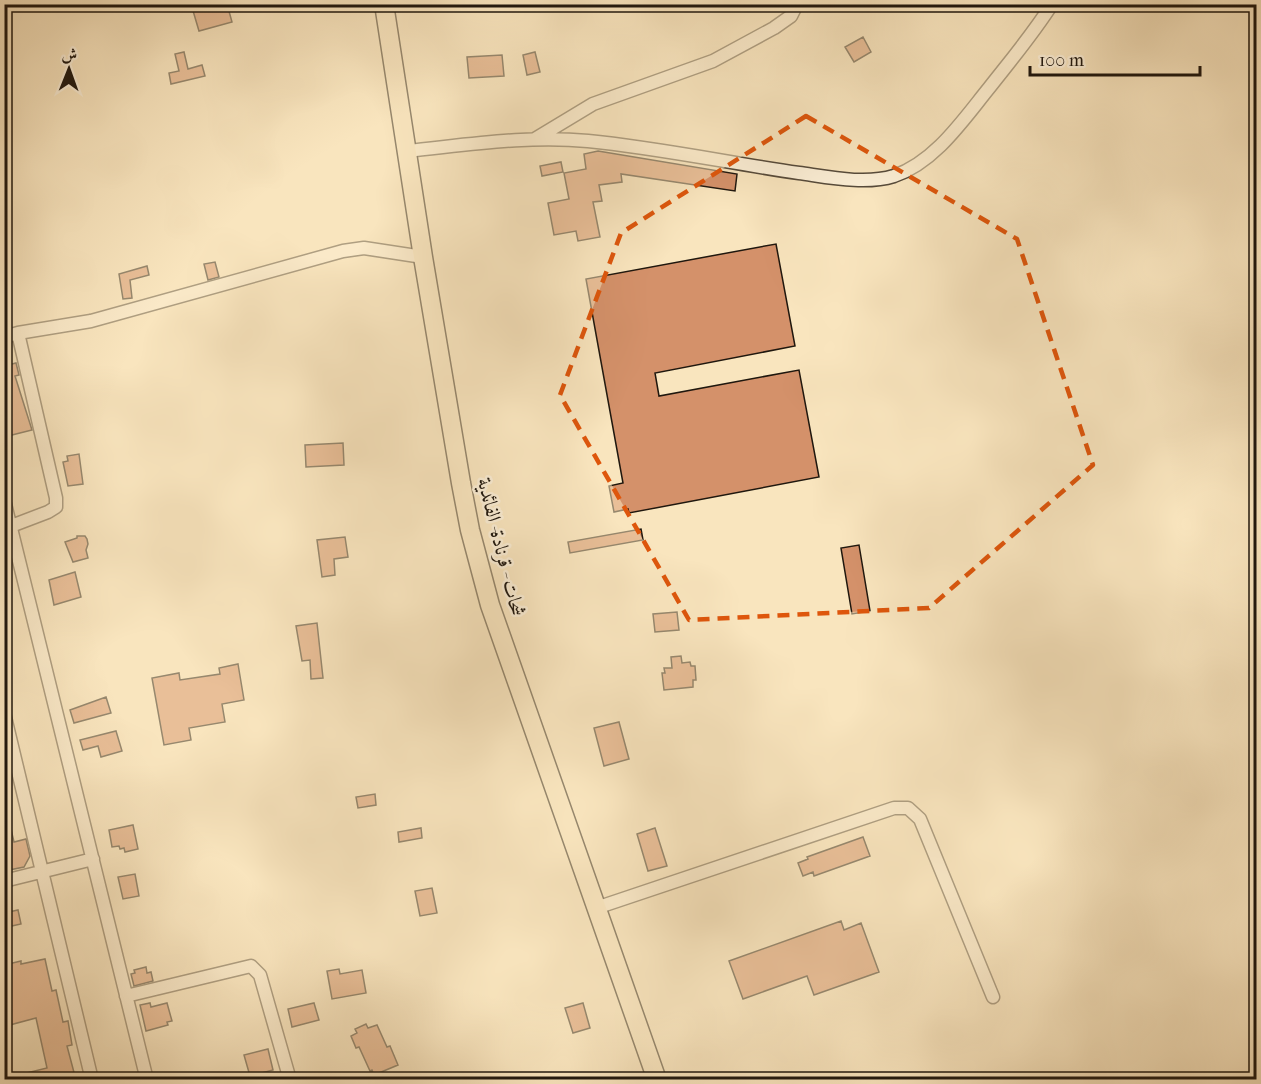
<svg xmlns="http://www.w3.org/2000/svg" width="1261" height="1084" viewBox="0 0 1261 1084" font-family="'IM FELL French Canon',Amiri,serif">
  <rect width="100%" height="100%" fill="#f9e5be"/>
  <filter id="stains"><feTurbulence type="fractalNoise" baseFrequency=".00333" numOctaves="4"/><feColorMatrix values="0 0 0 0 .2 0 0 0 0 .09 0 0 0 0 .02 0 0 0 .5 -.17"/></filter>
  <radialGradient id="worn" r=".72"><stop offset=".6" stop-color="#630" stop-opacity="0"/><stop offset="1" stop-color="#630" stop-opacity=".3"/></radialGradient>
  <path fill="#d4916a" stroke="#1f170e" stroke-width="1.5" d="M191,4H227L232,22L199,31Z
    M863,37L871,52L854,62L845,47Z
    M184,52L188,69L202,65L205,76L171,84L169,73L179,71L175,54Z
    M535,52L540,72L527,75L523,55Z
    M502,55L504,76L469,78L467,57Z
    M598,151L737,174L735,191L621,174L622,182L599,185L602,201L593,202L600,237L578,241L576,231L554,235L548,203L569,199L564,173L586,169L584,154Z
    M561,162L563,172L542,176L540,166Z
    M776,244L795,346L655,373L659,396L799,370L819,477L629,513L628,509L614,512L609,486L623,483L586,279Z
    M215,262L219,277L208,280L204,264Z
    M147,266L149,275L130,280L132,298L123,299L119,274Z
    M16,363L19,375L15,376L32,430L4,437V366Z
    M343,443L344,465L306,467L305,445Z
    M79,454L83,484L68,486L63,462L68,461L67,456Z
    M641,529L643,540L570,553L568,542Z
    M77,536H85L87,539L88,544L86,550L88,558L73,562L65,542L77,538Z
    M345,537L348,557L334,559L335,575L322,577L317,540Z
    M859,545L870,611L852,614L841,548Z
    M75,572L81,597L54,605L49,580Z
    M677,612L679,630L655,632L653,614Z
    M317,623L323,678L311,679L310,660L302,661L296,626Z
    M681,656L682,663L690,662L691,666H695L696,680H693V687L664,690L662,673H665L664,668H672L671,657Z
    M238,664L244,700L222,704L225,722L189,728L191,740L164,745L152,678L179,673L180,680L220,674L219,668Z
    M106,697L111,713L74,723L70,710Z
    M619,722L629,759L604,766L594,728Z
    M116,731L122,751L101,757L98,746L83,750L80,740Z
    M375,794L376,805L358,808L356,797Z
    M8,817L14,842L26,839L30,856L24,867L4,871V818Z
    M133,825L138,849L125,852L124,848L120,849L119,846L112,847L109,830Z
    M421,828L422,838L399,842L398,832Z
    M655,828L667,866L648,871L637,834Z
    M863,837L870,856L814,876L813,872L803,876L798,863L808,859L807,857Z
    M135,874L139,896L123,899L118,877Z
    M432,888L437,913L420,916L415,891Z
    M18,910L21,924L7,927L4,913Z
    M841,921L844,930L861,923L879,972L814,995L807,976L743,999L729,961Z
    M45,959L52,991L56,990L63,1022L68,1021L72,1045L67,1046L76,1080H14V1076L47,1068L36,1018L6,1026L4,1019V965L21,961V964Z
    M146,967L147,973L151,972L153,981L134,986L131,974L135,973L134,970Z
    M339,969L340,974L362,970L366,993L332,999L327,971Z
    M150,1003L151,1007L167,1003L172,1021L167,1022L168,1025L146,1031L140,1005Z
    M314,1003L319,1020L292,1027L288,1009Z
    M583,1003L590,1028L573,1033L565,1008Z
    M366,1024L368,1028L377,1025L387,1047L390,1046L398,1065L374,1075L372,1070L370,1071L359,1047L356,1048L351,1036L357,1033L355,1029Z
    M268,1049L273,1070L250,1076L244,1055Z"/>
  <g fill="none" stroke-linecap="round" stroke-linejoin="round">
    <g stroke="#564a3a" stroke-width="15">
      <path id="minor" d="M535,139L593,104L713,61L774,28L791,16L797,4
        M407,151C467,145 528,135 588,141C659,148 729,163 799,173C828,177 865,185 894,176C935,162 963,120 989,88C1011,60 1033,34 1052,4
        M4,337L18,333L91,321L343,251L364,248L423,257
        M4,500L147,1080
        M6,528L48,512L56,507V498L18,333
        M4,713L92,1080
        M4,881L93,859
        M596,908L894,808H908L920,819L993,997
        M126,996L251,966L260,975L290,1080
        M4,1073L6,1080"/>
    </g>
    <g stroke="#1f170e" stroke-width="21">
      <path id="primary" d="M384,4L423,257L461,483L470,530L490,605L657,1080"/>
    </g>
    <use href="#minor" stroke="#fbeed5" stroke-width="12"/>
    <use href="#primary" stroke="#f9e5be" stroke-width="18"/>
  </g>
  <path d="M0 0H1261V1084H0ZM806,116L1017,239L1093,465L929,608L689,620L560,395L621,233Z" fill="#f9e5be" fill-opacity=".55" fill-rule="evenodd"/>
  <path fill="none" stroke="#de560c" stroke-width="4.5" stroke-dasharray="12 8" stroke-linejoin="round" d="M806,116L1017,239L1093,465L929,608L689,620L560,395L621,233Z"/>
  <g text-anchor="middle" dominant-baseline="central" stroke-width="5" stroke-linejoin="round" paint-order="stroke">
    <g font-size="20" fill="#1f170e" stroke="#fbeed5">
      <text transform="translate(501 547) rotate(76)">شحات - قرنادة- الفائدية</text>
    </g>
  </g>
  <rect width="1261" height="1084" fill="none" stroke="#f9e5be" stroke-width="24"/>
  <rect x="6" y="6" width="1249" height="1072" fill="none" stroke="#1f170e" stroke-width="3"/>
  <rect x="12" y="12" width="1237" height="1060" fill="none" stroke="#1f170e" stroke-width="1.5"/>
  <g transform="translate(69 69) rotate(1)" stroke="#fbeed5" stroke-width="4.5" paint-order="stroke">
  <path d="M0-4.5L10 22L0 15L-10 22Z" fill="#1f170e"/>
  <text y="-9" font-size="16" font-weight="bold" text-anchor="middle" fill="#1f170e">ش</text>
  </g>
  <path d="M1030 66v9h170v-9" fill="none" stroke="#1f170e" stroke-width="3"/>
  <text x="1039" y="66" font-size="18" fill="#1f170e" stroke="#fbeed5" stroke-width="4.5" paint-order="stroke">100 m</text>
  <rect width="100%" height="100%" filter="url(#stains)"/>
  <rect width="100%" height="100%" fill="url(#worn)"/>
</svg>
